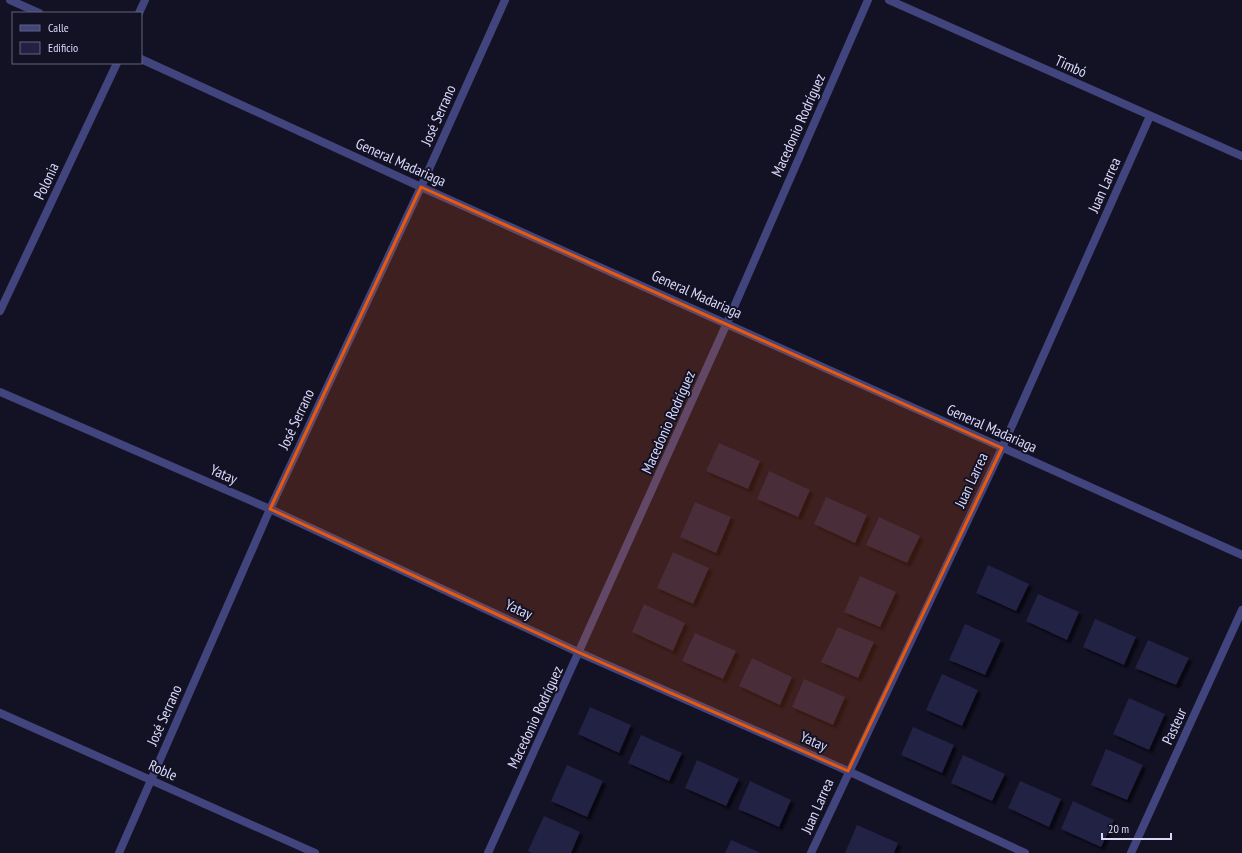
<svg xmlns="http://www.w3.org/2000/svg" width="1242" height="853" viewBox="0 0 1242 853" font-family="'PT Sans Narrow',sans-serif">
  <defs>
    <filter id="shadow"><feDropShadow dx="3.5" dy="3.5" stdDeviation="1" flood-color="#0009"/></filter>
  </defs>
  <rect width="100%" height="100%" fill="#131225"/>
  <path fill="#242044" filter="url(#shadow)" d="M719,443L760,461L748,489L706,471Z
    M769,471L810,490L798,517L757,499Z
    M826,497L867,515L855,543L814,524Z
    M695,502L731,517L716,553L680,537Z
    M879,517L920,536L907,563L866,545Z
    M673,552L709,568L693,604L657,588Z
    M988,565L1029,584L1016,611L976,593Z
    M860,576L896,592L880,627L844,612Z
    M1038,594L1079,612L1067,640L1026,621Z
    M644,604L685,623L673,651L632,632Z
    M1095,619L1136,637L1124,665L1083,647Z
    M965,624L1001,640L985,675L949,660Z
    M838,627L874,642L858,678L821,662Z
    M695,633L736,651L723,679L682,661Z
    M1148,640L1189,658L1176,685L1135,668Z
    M752,658L792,677L780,705L739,686Z
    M942,674L978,690L962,726L926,710Z
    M804,679L845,697L833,725L792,707Z
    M1129,698L1165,714L1149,750L1113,734Z
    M590,707L631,725L619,753L578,734Z
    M913,727L954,745L942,773L901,755Z
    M641,735L682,753L669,781L628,763Z
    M1106,749L1143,765L1127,800L1091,785Z
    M963,755L1005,774L992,801L951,783Z
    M697,760L739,779L726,806L685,788Z
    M567,765L603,781L587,817L551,801Z
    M750,781L791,800L779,827L738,809Z
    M1020,781L1061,799L1049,827L1008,808Z
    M1073,801L1114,820L1101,847L1061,829Z
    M544,816L580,832L571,853H532L528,851Z
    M857,825L898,843L894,853H845Z
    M731,840L761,853H725Z"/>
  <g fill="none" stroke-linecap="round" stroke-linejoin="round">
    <path stroke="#42447e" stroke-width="8" d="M889,0L1242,156
      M139,13L145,0
      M0,311L117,63
      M0,392L270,509L580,653L848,771L1025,853
      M0,713L315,853
      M119,853L270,509L421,187L505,0
      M488,853L727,323L868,0
      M811,853L1002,448L1150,116
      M1131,853L1242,610"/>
    <path stroke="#42447e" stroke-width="8" d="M10,0L39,13
      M141,59L421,187L1242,555"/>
  </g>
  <path fill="#e8590c" fill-opacity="0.2" stroke="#e8590c" stroke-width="3" stroke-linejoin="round" d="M421,187L1002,448L848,771L580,653L270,509Z"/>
  <g text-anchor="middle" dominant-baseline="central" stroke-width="4" stroke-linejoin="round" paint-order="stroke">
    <g font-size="15" fill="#dbd9fb" stroke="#131225">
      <text transform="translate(1071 66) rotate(24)">Timbó</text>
      <text transform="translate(438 115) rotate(-66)">José Serrano</text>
      <text transform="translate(798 125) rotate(-66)">Macedonio Rodríguez</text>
      <text transform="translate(401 162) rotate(24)">General Madariaga</text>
      <text transform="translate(46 181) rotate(-65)">Polonia</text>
      <text transform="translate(1104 185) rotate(-66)">Juan Larrea</text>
      <text transform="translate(697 294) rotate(24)">General Madariaga</text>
      <text transform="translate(296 419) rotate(-65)">José Serrano</text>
      <text transform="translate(668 422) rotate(-66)">Macedonio Rodríguez</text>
      <text transform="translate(992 428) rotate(24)">General Madariaga</text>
      <text transform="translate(224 474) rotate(24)">Yatay</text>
      <text transform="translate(971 480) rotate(-65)">Juan Larrea</text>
      <text transform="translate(519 609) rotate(25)">Yatay</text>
      <text transform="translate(164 715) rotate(-66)">José Serrano</text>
      <text transform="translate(535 717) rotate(-65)">Macedonio Rodríguez</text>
      <text transform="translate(1174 726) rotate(-65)">Pasteur</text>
      <text transform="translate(814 741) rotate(24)">Yatay</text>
      <text transform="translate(163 770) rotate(24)">Roble</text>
      <text transform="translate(817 806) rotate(-66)">Juan Larrea</text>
    </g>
  </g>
  <rect x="12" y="12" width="130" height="52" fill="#131225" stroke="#63627b"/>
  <rect x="20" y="25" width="20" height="6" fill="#42447e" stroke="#63627b"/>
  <text x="48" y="32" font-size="12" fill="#dbd9fb">Calle</text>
  <rect x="20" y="42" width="20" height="12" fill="#242044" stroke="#63627b"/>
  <text x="48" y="52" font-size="12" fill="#dbd9fb">Edificio</text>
  <path d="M1102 833v6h69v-6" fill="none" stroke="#dbd9fb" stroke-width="2"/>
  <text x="1108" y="833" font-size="12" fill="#dbd9fb" stroke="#131225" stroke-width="3" paint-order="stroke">20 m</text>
</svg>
